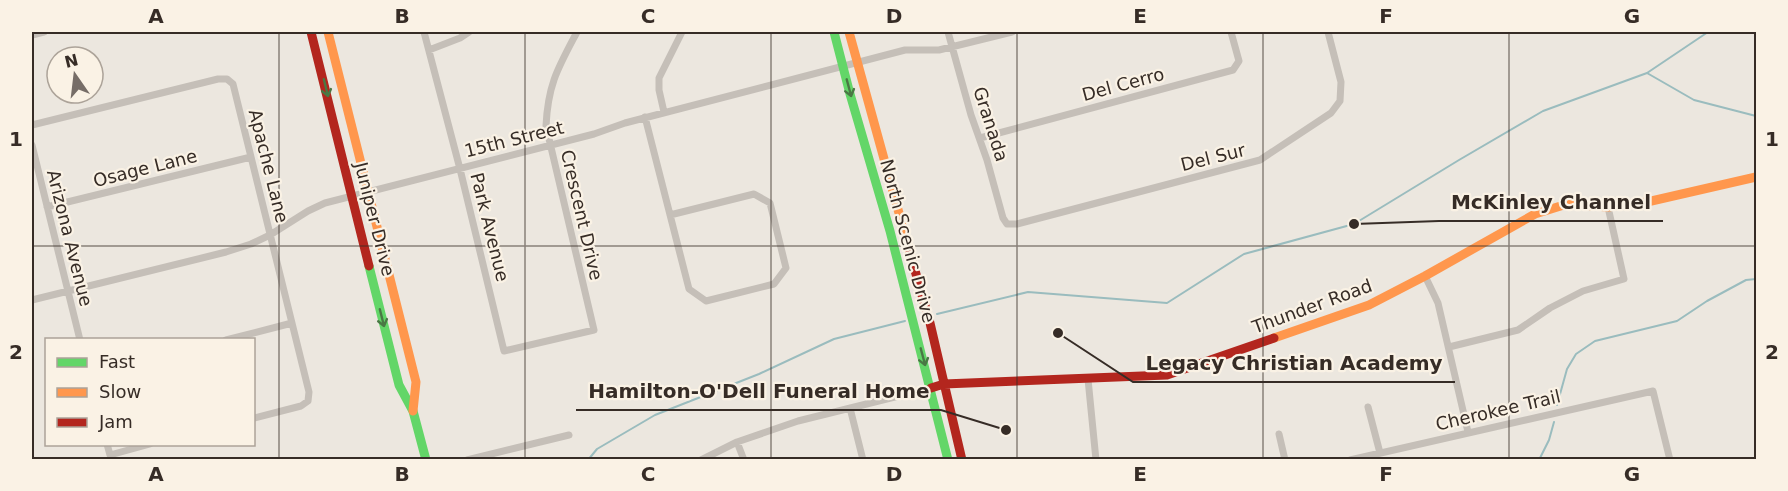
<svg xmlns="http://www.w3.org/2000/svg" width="1788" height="491" viewBox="0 0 1788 491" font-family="'DejaVu Sans',sans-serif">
  <rect width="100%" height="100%" fill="#ece7df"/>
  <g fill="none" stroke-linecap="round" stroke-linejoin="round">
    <path stroke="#9abcbe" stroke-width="2" d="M1647,73L1694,100L1756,116
      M937,314L1028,292L1167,303L1244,254L1354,224L1459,160L1543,111L1647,73L1708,32
      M1557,405L1567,369L1576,354L1595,341L1677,321L1707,301L1746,280L1756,279
      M588,460L597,449L655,415L759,374L834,339L905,321
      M1539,460L1549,440L1554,422"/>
    <path stroke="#c5bfb8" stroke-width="7" d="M424,32L460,169L504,351L594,330L546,126C548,84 558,68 577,32
      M948,32L971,115L987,160L1003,218L1007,224H1017L1260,160L1331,113L1340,101L1341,82L1328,32
      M32,35L44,32
      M429,50L460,38L469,32
      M664,112L659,90V78L682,32
      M645,117L689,289L706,301L774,284L786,268L770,203L754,194L670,215
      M32,125L218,79H227L233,84L309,392L308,401L301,406L254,418
      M980,138L1233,70L1239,61L1231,32
      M32,145L80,340
      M47,207L251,157
      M1425,276L1438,303L1468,432
      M32,300L226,252L251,244L270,235L308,211L325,203L594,134L625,123L905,50H939L1012,32
      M226,340L292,323
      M1449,347L1518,330L1550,308L1583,291L1624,279L1608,207
      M1088,379L1096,460
      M1368,407L1380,453
      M850,408L863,460
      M1279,434L1285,460
      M737,442L744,460
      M107,444L110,455L150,444
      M467,460L569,435
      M701,460L737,442L798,421L931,388
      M1350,460L1653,391L1670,460"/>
    <path stroke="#63d668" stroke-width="9" d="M834,32L850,94L890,231L948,460
      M369,266L399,385L413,411L426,460"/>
    <path stroke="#ff974d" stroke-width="9" d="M328,32L416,382L413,411
      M849,32L910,253
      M1274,338L1369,305L1425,276L1535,214L1567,204L1608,207L1647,202L1756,177"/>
    <path stroke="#b3261e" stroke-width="9" d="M311,32L369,266
      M910,253L930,323L962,460
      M931,388L944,384L1167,375L1274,338"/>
  </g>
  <defs><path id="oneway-shaft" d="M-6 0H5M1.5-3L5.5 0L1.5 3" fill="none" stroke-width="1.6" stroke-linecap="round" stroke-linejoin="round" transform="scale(1.5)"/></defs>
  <g stroke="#4a7844">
    <use href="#oneway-shaft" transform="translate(326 88) rotate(76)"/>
    <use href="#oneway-shaft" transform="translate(849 88) rotate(75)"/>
    <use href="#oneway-shaft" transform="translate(382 318) rotate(76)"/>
    <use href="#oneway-shaft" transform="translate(923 357) rotate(75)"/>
  </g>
  <path fill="none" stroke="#362c26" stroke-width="1.5" stroke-opacity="0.55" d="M279,32V460M525,32V460M771,32V460M1017,32V460M1263,32V460M1509,32V460M32,246H1756"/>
  <g text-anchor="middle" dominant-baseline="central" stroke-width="4.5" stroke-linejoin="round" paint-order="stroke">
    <g font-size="18" fill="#362c26" stroke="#faf2e5">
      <text transform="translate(1123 84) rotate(-15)">Del Cerro</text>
      <text transform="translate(991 124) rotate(72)">Granada</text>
      <text transform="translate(514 139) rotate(-14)">15th Street</text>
      <text transform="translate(1213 157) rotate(-14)">Del Sur</text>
      <text transform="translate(269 166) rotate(76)">Apache Lane</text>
      <text transform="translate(145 168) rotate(-14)">Osage Lane</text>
      <text transform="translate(582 215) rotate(77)">Crescent Drive</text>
      <text transform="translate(375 219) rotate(76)">Juniper Drive</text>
      <text transform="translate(490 227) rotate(76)">Park Avenue</text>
      <text transform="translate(70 238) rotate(76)">Arizona Avenue</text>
      <text transform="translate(908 241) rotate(75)">North Scenic Drive</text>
      <text transform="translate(1312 306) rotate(-20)">Thunder Road</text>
      <text transform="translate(1498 410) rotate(-13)">Cherokee Trail</text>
    </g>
  </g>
  <path fill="none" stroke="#362c26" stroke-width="2" d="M1354 224L1439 221H1663M1058 333L1133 382H1455M1006 430L941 410H576"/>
  <g fill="#362c26" stroke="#faf2e5" stroke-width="2">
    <circle cx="1354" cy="224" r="6"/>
    <circle cx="1058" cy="333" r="6"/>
    <circle cx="1006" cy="430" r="6"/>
  </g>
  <g font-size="20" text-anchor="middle" font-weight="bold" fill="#362c26" stroke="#faf2e5" stroke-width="4.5" stroke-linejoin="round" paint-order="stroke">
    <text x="1551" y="209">McKinley Channel</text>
    <text x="1294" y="370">Legacy Christian Academy</text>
    <text x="759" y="398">Hamilton-O'Dell Funeral Home</text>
  </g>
  <rect width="1788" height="491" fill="none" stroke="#faf2e5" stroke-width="66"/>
  <rect x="45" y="338" width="210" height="108" fill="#faf2e5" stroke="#aca399" stroke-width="1.5"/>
  <rect x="57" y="358" width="30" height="9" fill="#63d668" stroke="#aca399" stroke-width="1.5"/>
  <text x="99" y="368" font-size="18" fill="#362c26">Fast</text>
  <rect x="57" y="388" width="30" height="9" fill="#ff974d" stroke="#aca399" stroke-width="1.5"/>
  <text x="99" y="398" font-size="18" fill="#362c26">Slow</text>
  <rect x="57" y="418" width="30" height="9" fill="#b3261e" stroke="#aca399" stroke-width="1.5"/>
  <text x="99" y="428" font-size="18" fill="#362c26">Jam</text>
  <g transform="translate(75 75) rotate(346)"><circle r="28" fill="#faf2e5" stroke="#aca399" stroke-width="1.5"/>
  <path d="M0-4.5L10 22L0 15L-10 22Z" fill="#766d67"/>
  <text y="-9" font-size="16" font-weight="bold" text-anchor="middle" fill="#362c26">N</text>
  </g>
  <rect x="33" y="33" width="1722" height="425" fill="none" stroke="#362c26" stroke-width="2"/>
  <g font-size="20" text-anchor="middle" font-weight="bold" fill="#362c26">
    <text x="156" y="23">A</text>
    <text x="402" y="23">B</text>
    <text x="648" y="23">C</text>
    <text x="894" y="23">D</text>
    <text x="1140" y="23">E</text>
    <text x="1386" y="23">F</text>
    <text x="1632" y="23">G</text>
    <text x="16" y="146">1</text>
    <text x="1772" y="146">1</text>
    <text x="16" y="359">2</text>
    <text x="1772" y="359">2</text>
    <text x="156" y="481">A</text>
    <text x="402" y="481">B</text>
    <text x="648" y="481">C</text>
    <text x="894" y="481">D</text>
    <text x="1140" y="481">E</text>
    <text x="1386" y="481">F</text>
    <text x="1632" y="481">G</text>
  </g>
</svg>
